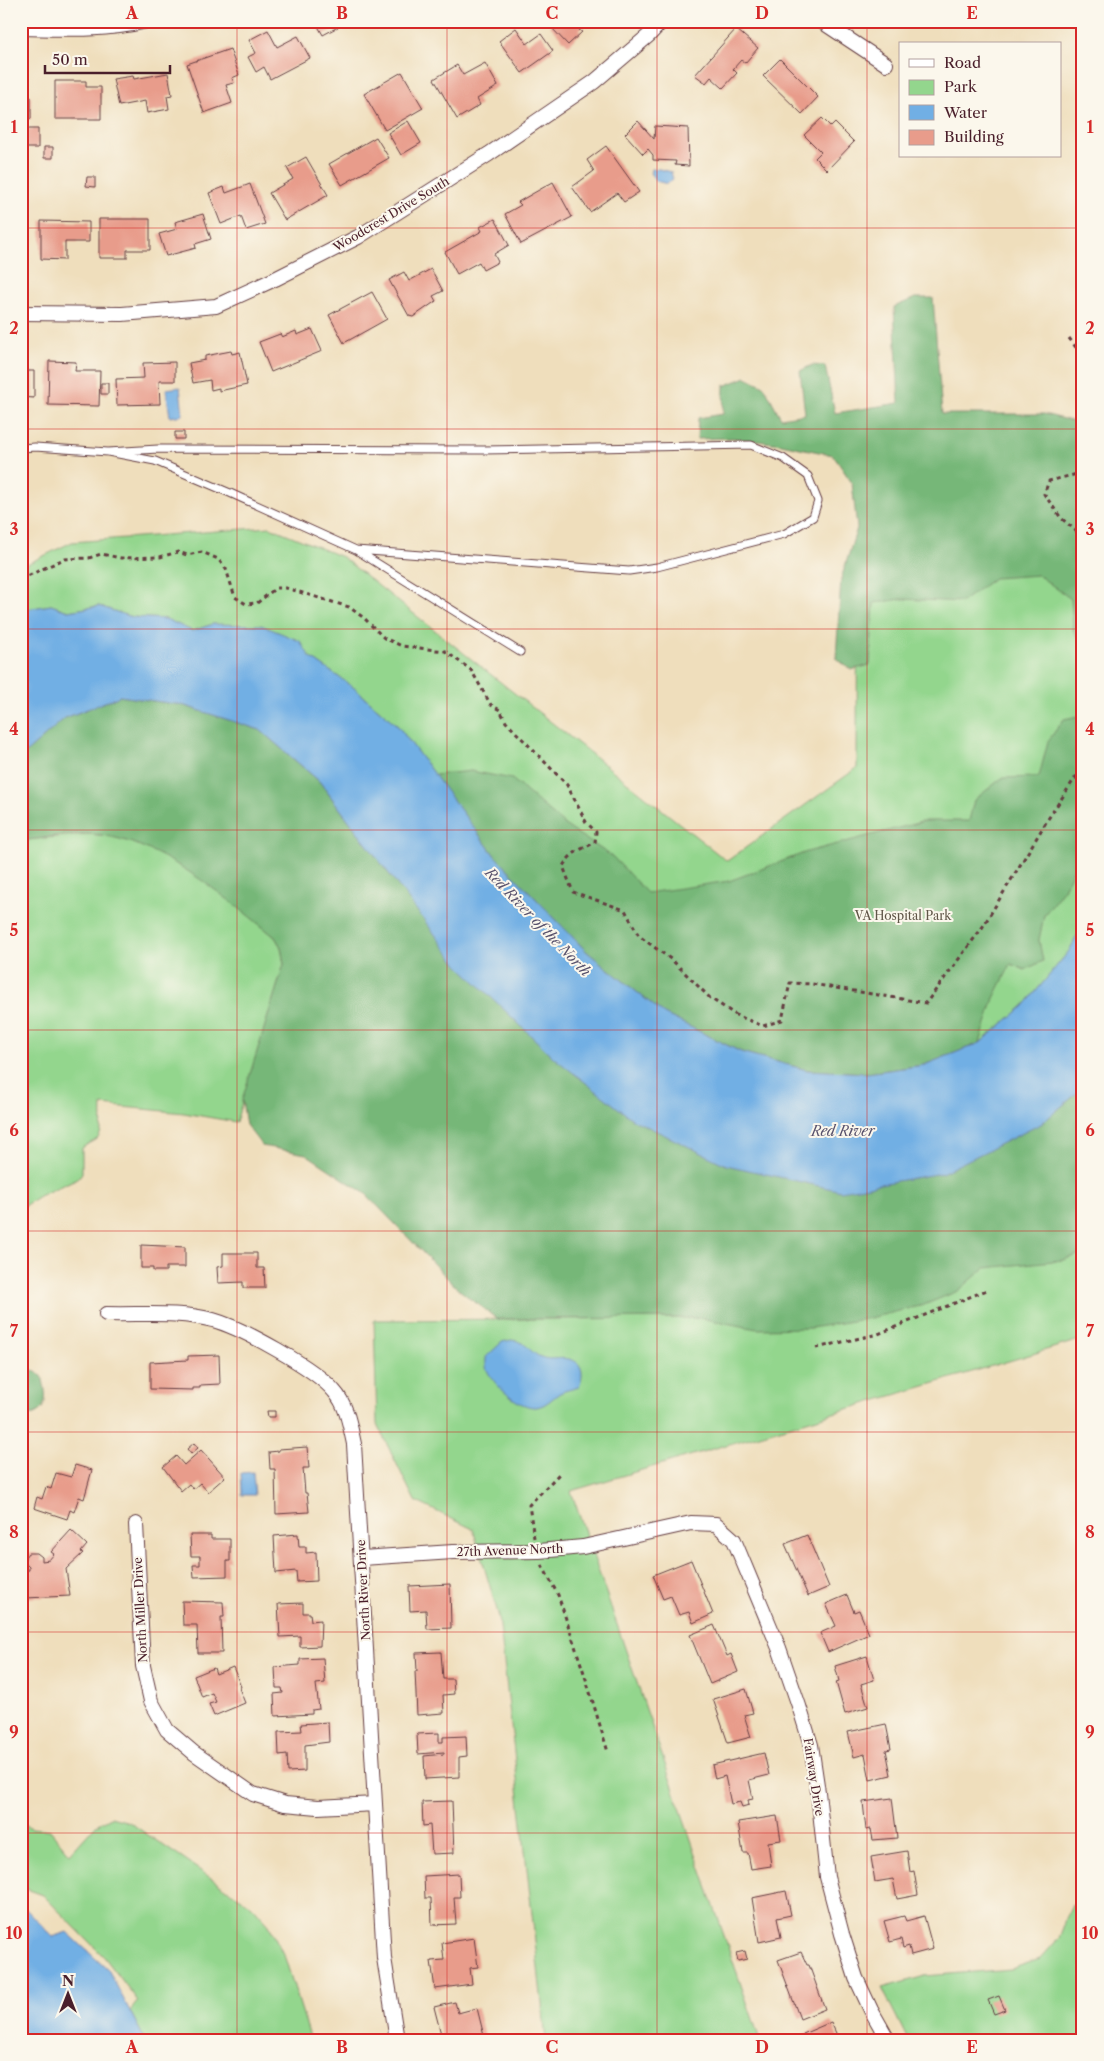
<svg xmlns="http://www.w3.org/2000/svg" width="1104" height="2061" viewBox="0 0 1104 2061" font-family="'Libre Caslon Text',serif">
  <rect width="100%" height="100%" fill="#fbf7ec"/>
  <filter id="ink" filterUnits="userSpaceOnUse"><feTurbulence type="fractalNoise" baseFrequency=".02" numOctaves="2"/><feDisplacementMap in="SourceGraphic" scale="10" xChannelSelector="R" yChannelSelector="G"/><feConvolveMatrix kernelMatrix="1 2 1 2 8 2 1 2 1" color-interpolation-filters="sRGB"/></filter>
  <filter id="wash" filterUnits="userSpaceOnUse"><feTurbulence type="fractalNoise" baseFrequency=".0096" numOctaves="4" result="noise"/><feDisplacementMap in="SourceGraphic" scale="20" xChannelSelector="R" yChannelSelector="G"/><feGaussianBlur stdDeviation="1.12" result="paint"/><feColorMatrix in="noise" values="0 0 0 0 0 0 0 0 0 0 0 0 0 0 0 0 0 1.4 0 .05"/><feComposite in="paint" operator="in"/></filter>
  <g filter="url(#wash)">
    <rect width="100%" height="100%" fill="#efdebc"/>
    <path fill="#93d68d" stroke="#6e7a5c" d="M858,436L1083,443V925L1069,951L1024,1006L980,1043L495,856L398,726L353,687L310,657L299,641L213,624L192,631L166,619L132,617L99,606L68,611L51,605L21,610V567L72,542L270,527L342,557L727,861L857,768Z
      M87,834C96,835 105,835 114,837C171,850 230,900 275,937L281,947L284,964L236,1122L184,1113L102,1105C101,1114 104,1135 96,1140C91,1143 87,1144 82,1148V1173L78,1178L39,1196L21,1208V844L27,840Z
      M1083,1196V1339L571,1491L760,2040H546L499,1617L473,1529L415,1501L377,1424L374,1320L700,1318Z
      M111,1817L129,1822L252,1906L269,1925L285,1958L311,2040H145L130,2011L138,2001L105,1958L43,1895L21,1887V1823L32,1828L50,1830L70,1854L96,1825Z
      M1083,1901V2040H908L882,1988L925,1976L1011,1969L1040,1959L1059,1938L1072,1904Z"/>
    <path fill="#76b778" stroke="#606b52" d="M915,298H933L942,414H1044L1083,424V647L1073,630L1071,599L1038,575L994,578L962,602L902,599L874,603L870,665L851,670L836,658L841,579L857,528L852,483L833,455L781,444L733,438L697,439L698,418L723,414L724,386L746,377L764,386L781,418L805,414L800,371L812,365L825,366L835,413L899,403L894,307Z
      M120,696L182,705L260,730L319,781L391,876L553,1057L1041,1124L1083,1088V1253L1063,1260L985,1268L958,1291L924,1305L870,1318L811,1328L757,1329L700,1318L497,1319L458,1289L366,1194L306,1154L262,1146L246,1125L242,1100L284,964L281,947L275,937C225,897 155,836 88,834C68,833 47,838 27,840L21,831V757L65,718Z
      M1083,715V850L1064,889L1044,915L1039,940L1043,961L1025,970L1011,964L994,998L980,1043L924,1065L867,1073L807,1070L741,1052L664,1014L586,951L495,856L434,775L471,771L512,779L566,826L613,857L647,893L729,881L807,852L925,821H969L974,800L1002,778L1039,777L1048,741L1064,719Z
      M31,1369L42,1376C48,1399 49,1414 21,1417V1370Z"/>
    <path fill="#71afe4" stroke="#5e6788" d="M652,169H659L671,172L673,179L667,184L656,181L650,173Z
      M180,387L183,415L170,417L166,389Z
      M51,605L68,611L99,606L132,617L166,619L192,631L213,624L261,625L300,641L310,657L353,687L398,726L495,856L586,951L664,1014L741,1052L807,1070L867,1073L924,1065L980,1043L1024,1006L1069,951L1083,925V1088L1041,1124L942,1173L841,1191L726,1165L632,1119L553,1057L458,965L319,781L260,730L182,705L120,696L65,718L21,757V610Z
      M511,1340C529,1342 527,1351 541,1357C550,1361 560,1357 569,1359C584,1362 584,1376 579,1387C573,1389 566,1390 560,1393C552,1398 547,1405 537,1407C520,1409 495,1386 488,1372C485,1367 486,1362 486,1357L502,1342Z
      M253,1472L255,1495H242L241,1473Z
      M21,1904L53,1937L67,1932L109,1971L145,2040H21Z"/>
    <g id="blocks">
      <path fill="#e89c8b" d="M315,21H349L323,35Z
        M555,21H589L579,30L582,32L568,45L550,26Z
        M516,28L527,44L541,34L553,51L522,73L499,41Z
        M736,29L758,48L745,63L741,60L733,69L737,73L723,88L711,77L706,83L695,75Z
        M268,30L277,47L298,36L310,58L270,79L264,67L256,72L248,57L256,53L249,40Z
        M230,49L239,75L232,78L234,83L226,85L232,103L204,113L187,64Z
        M780,59L818,97L802,114L763,76Z
        M485,63L498,86L477,99L480,105L457,119L434,79L457,65L463,75Z
        M402,72L423,108L385,130L364,94Z
        M168,73L172,95L167,96L169,109L147,113L145,101L119,106L113,79L133,76L134,79Z
        M55,81H86V87H101V119H55Z
        M21,97H31V119H21Z
        M822,118L831,127L835,123L854,142L827,170L815,158L821,152L804,135Z
        M408,121L421,143L401,155L388,133Z
        M638,121L654,139L655,126L688,128L689,166L675,165L676,161L653,160V155L648,149L643,154L625,134Z
        M21,129H38V148H21Z
        M376,137L389,158L342,185L329,164Z
        M606,146L639,192L624,202L617,193L590,212L572,187L594,171L587,160Z
        M44,147H53V158H44Z
        M306,157L328,195L285,220L269,193L293,179L287,168Z
        M87,177H95V187L86,186Z
        M553,182L572,217L521,244L505,214L521,205L518,202Z
        M250,184L265,224L246,230L241,216L221,224L209,193L224,187L226,193Z
        M203,214L211,239L195,244L196,248L166,256L159,234L177,229L175,222Z
        M99,219H150V250H127V258H99Z
        M495,219L509,245L494,254L498,262L483,270L479,262L457,274L445,252L482,231L480,227Z
        M41,221L89,222V242H65V260L41,259Z
        M431,269L443,291L433,296L436,301L413,317L409,316L389,280L404,272L409,281Z
        M372,292L387,319L344,343L329,315Z
        M312,329L322,351L271,372L259,342L280,334L282,337L296,331L297,335Z
        M231,351L232,354L240,352L247,385L219,391V388L211,390L210,380L193,383L189,363L205,360V356Z
        M49,361L76,362L75,371H100L99,406L48,405Z
        M175,362V381H159L160,404L117,405L116,379L144,378L143,363Z
        M21,371H34V398L21,397Z
        M101,383H108V394H101Z
        M175,432H184V439H175Z
        M141,1245L185,1247V1267H166V1271H153V1268H141Z
        M223,1253H257V1268H264L265,1288H243V1282L218,1283L217,1267L223,1266Z
        M219,1355L220,1384L200,1385V1388H193V1390L150,1389V1362L188,1360V1356Z
        M267,1411H275V1417H268Z
        M194,1443L198,1448L191,1454L187,1449Z
        M307,1447L309,1468H303L305,1493H307L309,1512L276,1514L275,1469H270L269,1452L279,1451V1449Z
        M201,1450L225,1477L208,1492L200,1483L193,1489L189,1484L181,1491L163,1467L176,1456L184,1465Z
        M75,1465L92,1470L84,1499L79,1497L74,1512L70,1510L67,1519L34,1508L37,1497L42,1499L46,1487L51,1489L56,1473L71,1477Z
        M71,1530L87,1545L81,1552L83,1553L66,1569L70,1596L25,1598L24,1571L29,1570V1567L25,1563V1557L28,1553H37L42,1557V1561L49,1560L54,1554L51,1552Z
        M298,1534L299,1547H306V1553L316,1552L317,1581L297,1582L296,1571L276,1573L274,1536Z
        M190,1535H211V1539H230V1561H227V1576L194,1577L193,1565H200V1556H191Z
        M807,1535L829,1587L808,1596L785,1544Z
        M691,1560L713,1614L693,1623L689,1612L679,1615L671,1596L663,1599L653,1575Z
        M450,1584L451,1628L427,1629L426,1610L410,1611L409,1586Z
        M847,1595L854,1612L859,1610L869,1634L828,1652L820,1633L836,1626L826,1604Z
        M182,1601L223,1602L224,1617H221L222,1653H198L197,1625H183Z
        M303,1603V1613H310L311,1621L321,1620L320,1646L300,1647V1636L280,1637L278,1604Z
        M714,1625L727,1656L731,1654L738,1672L710,1684L690,1635Z
        M441,1652L443,1679H453L454,1694L443,1695L444,1713L417,1715L415,1671H417L416,1653Z
        M867,1656L874,1680L861,1684L868,1707L845,1714L836,1682L839,1681L835,1666Z
        M323,1658L325,1683L316,1684L319,1709L312,1710V1714L275,1716L274,1694L283,1693L282,1688H276L275,1667L300,1665V1659Z
        M233,1667L241,1687L239,1688L245,1703L214,1716L209,1704L216,1702L212,1693L202,1697L194,1676L214,1668L216,1674Z
        M746,1689L753,1713L744,1715L751,1737L728,1743L713,1699Z
        M328,1722L329,1742L305,1745V1771L288,1772L287,1754L279,1755L278,1732L302,1731L301,1724Z
        M886,1724L891,1749L886,1750L891,1775L870,1780L865,1754L854,1757L848,1732Z
        M439,1733V1742H443V1737L466,1736L467,1756L459,1757V1777L425,1779L424,1756L444,1754V1752L418,1754L417,1734Z
        M764,1753L769,1775L749,1780L753,1799L748,1800L749,1805L742,1807L740,1802L731,1804L725,1776L715,1779L712,1765Z
        M892,1798L897,1838L873,1840L871,1829L866,1830L863,1802Z
        M452,1801L454,1853L432,1854L430,1825L423,1826L422,1802Z
        M777,1816L781,1840L768,1842L771,1866L751,1869L748,1853H743L738,1822Z
        M907,1851L910,1872L914,1871L918,1895L897,1899L893,1879L875,1882L871,1857Z
        M459,1874L460,1897H454L456,1924L432,1925L431,1898H425L424,1876Z
        M786,1891L791,1915L777,1918L781,1937L759,1942L752,1898Z
        M904,1916L906,1921L924,1916L933,1949L911,1955L909,1946L903,1948L901,1939L890,1942L884,1921Z
        M474,1938L478,1967L470,1968L472,1984L435,1989L431,1961L444,1960L442,1943Z
        M745,1951L747,1959L738,1961L736,1953Z
        M801,1952L807,1965H809L825,2009L800,2019L778,1960Z
        M999,1996L1005,2010L994,2014L988,2000Z
        M455,2002L458,2013L477,2008L485,2040H459L458,2035L442,2038L434,2007Z
        M831,2022L839,2040H806L803,2034Z"/>
    </g>
  </g>
  <g filter="url(#ink)">
    <use href="#blocks" fill-opacity="0" stroke="#633c41" stroke-width="1"/>
    <g fill="none" stroke-linecap="round" stroke-linejoin="round">
      <g stroke="#633c41" stroke-width="9">
        <path id="lane" d="M21,448L35,447L108,452L155,461L230,493L356,550L520,652
          M108,452L158,449L483,450L751,445L783,458L808,476L818,501L813,517L784,534L657,567L629,571L356,550"/>
      </g>
      <g stroke="#633c41" stroke-width="16">
        <path id="street" d="M821,21L886,64
          M21,28C64,29 106,31 147,21
          M21,313L122,314L216,306L275,279L358,237L489,154L594,82L648,36L662,21
          M106,1314C141,1315 179,1311 213,1320C242,1328 315,1368 334,1391C347,1405 350,1426 354,1444L384,1958L397,2040
          M136,1524L143,1666L151,1701L167,1730L194,1753L253,1794L285,1804L318,1807L375,1804
          M362,1558L453,1552L539,1551L583,1547L691,1523L716,1524L734,1540L779,1648L799,1706L811,1745L818,1792L827,1877L842,1934L856,1978L871,2010L888,2040"/>
      </g>
      <path stroke="#633c41" stroke-width="3" stroke-dasharray="4 4" stroke-linecap="butt" d="M1069,338L1083,357
        M1083,475L1077,474L1049,481L1044,494L1061,518L1083,537
        M21,579L64,559L89,558L101,554L121,558L160,557L178,552L187,555L202,552L218,559L226,569L235,597L246,604L257,603L276,588H286L349,607L364,618L384,638L402,646L445,651L471,670L491,705L500,710L506,722L567,785L586,822L596,832L595,843C580,849 571,853 563,866L573,892L625,910L639,936L672,960L710,998L736,1015L763,1026L782,1020L790,983L812,984L926,1003L982,928L1048,819L1083,766
        M816,1348L878,1334L987,1290
        M534,1538L529,1505L559,1474
        M542,1565L558,1595L585,1676L608,1752"/>
      <use href="#lane" stroke="#fff" stroke-width="7"/>
      <use href="#street" stroke="#fff" stroke-width="14"/>
    </g>
  </g>
  <path fill="none" stroke="#d62828" stroke-width="1" stroke-opacity="0.55" d="M237,21V2040M447,21V2040M657,21V2040M867,21V2040M21,228H1083M21,429H1083M21,629H1083M21,830H1083M21,1030H1083M21,1231H1083M21,1432H1083M21,1632H1083M21,1833H1083"/>
  <g text-anchor="middle" dominant-baseline="central" stroke-width="4" stroke-linejoin="round" paint-order="stroke">
    <g font-size="12" fill="#4a1f2b" stroke="#fbf7ec">
      <text transform="translate(391 214) rotate(-31)">Woodcrest Drive South</text>
      <text transform="translate(510 1550) rotate(-2)">27th Avenue North</text>
      <text transform="translate(363 1590) rotate(-93)">North River Drive</text>
      <text transform="translate(140 1610) rotate(-93)">North Miller Drive</text>
      <text transform="translate(814 1777) rotate(81)">Fairway Drive</text>
    </g>
    <g font-size="12" fill="#605648" stroke="#fbf7ec">
      <text x="903" y="915">VA Hospital Park</text>
    </g>
    <g font-size="14" font-style="italic" fill="#58516c" stroke="#fbf7ec">
      <text transform="translate(538 922) rotate(46)">Red River of the North</text>
      <text x="843" y="1131">Red River</text>
    </g>
  </g>
  <rect width="1104" height="2061" fill="none" stroke="#fbf7ec" stroke-width="55"/>
  <rect x="899" y="42" width="162" height="115" fill="#fbf7ec" stroke="#b4a19f"/>
  <rect x="909" y="59" width="25" height="8" fill="#ffffff" stroke="#b4a19f"/>
  <text x="944" y="68" font-size="15" fill="#4a1f2b">Road</text>
  <rect x="909" y="80" width="25" height="15" fill="#93d68d" stroke="#b4a19f"/>
  <text x="944" y="92" font-size="15" fill="#4a1f2b">Park</text>
  <rect x="909" y="105" width="25" height="15" fill="#71afe4" stroke="#b4a19f"/>
  <text x="944" y="118" font-size="15" fill="#4a1f2b">Water</text>
  <rect x="909" y="130" width="25" height="15" fill="#e89c8b" stroke="#b4a19f"/>
  <text x="944" y="142" font-size="15" fill="#4a1f2b">Building</text>
  <g transform="translate(68 1994)" stroke="#fbf7ec" stroke-width="4" paint-order="stroke">
  <path d="M0-4L9 19L0 12L-9 19Z" fill="#4a1f2b"/>
  <text y="-8" font-size="14" font-weight="bold" text-anchor="middle" fill="#4a1f2b">N</text>
  </g>
  <path d="M45 65v8h125v-8" fill="none" stroke="#4a1f2b" stroke-width="2.5"/>
  <text x="52" y="65" font-size="15" fill="#4a1f2b" stroke="#fbf7ec" stroke-width="4" paint-order="stroke">50 m</text>
  <rect x="28" y="28" width="1048" height="2006" fill="none" stroke="#d62828" stroke-width="2"/>
  <g font-size="16" text-anchor="middle" font-weight="bold" fill="#d62828">
    <text x="132" y="19">A</text>
    <text x="342" y="19">B</text>
    <text x="552" y="19">C</text>
    <text x="762" y="19">D</text>
    <text x="972" y="19">E</text>
    <text x="14" y="133">1</text>
    <text x="1090" y="133">1</text>
    <text x="14" y="334">2</text>
    <text x="1090" y="334">2</text>
    <text x="14" y="535">3</text>
    <text x="1090" y="535">3</text>
    <text x="14" y="735">4</text>
    <text x="1090" y="735">4</text>
    <text x="14" y="936">5</text>
    <text x="1090" y="936">5</text>
    <text x="14" y="1136">6</text>
    <text x="1090" y="1136">6</text>
    <text x="14" y="1337">7</text>
    <text x="1090" y="1337">7</text>
    <text x="14" y="1538">8</text>
    <text x="1090" y="1538">8</text>
    <text x="14" y="1738">9</text>
    <text x="1090" y="1738">9</text>
    <text x="14" y="1939">10</text>
    <text x="1090" y="1939">10</text>
    <text x="132" y="2053">A</text>
    <text x="342" y="2053">B</text>
    <text x="552" y="2053">C</text>
    <text x="762" y="2053">D</text>
    <text x="972" y="2053">E</text>
  </g>
</svg>
